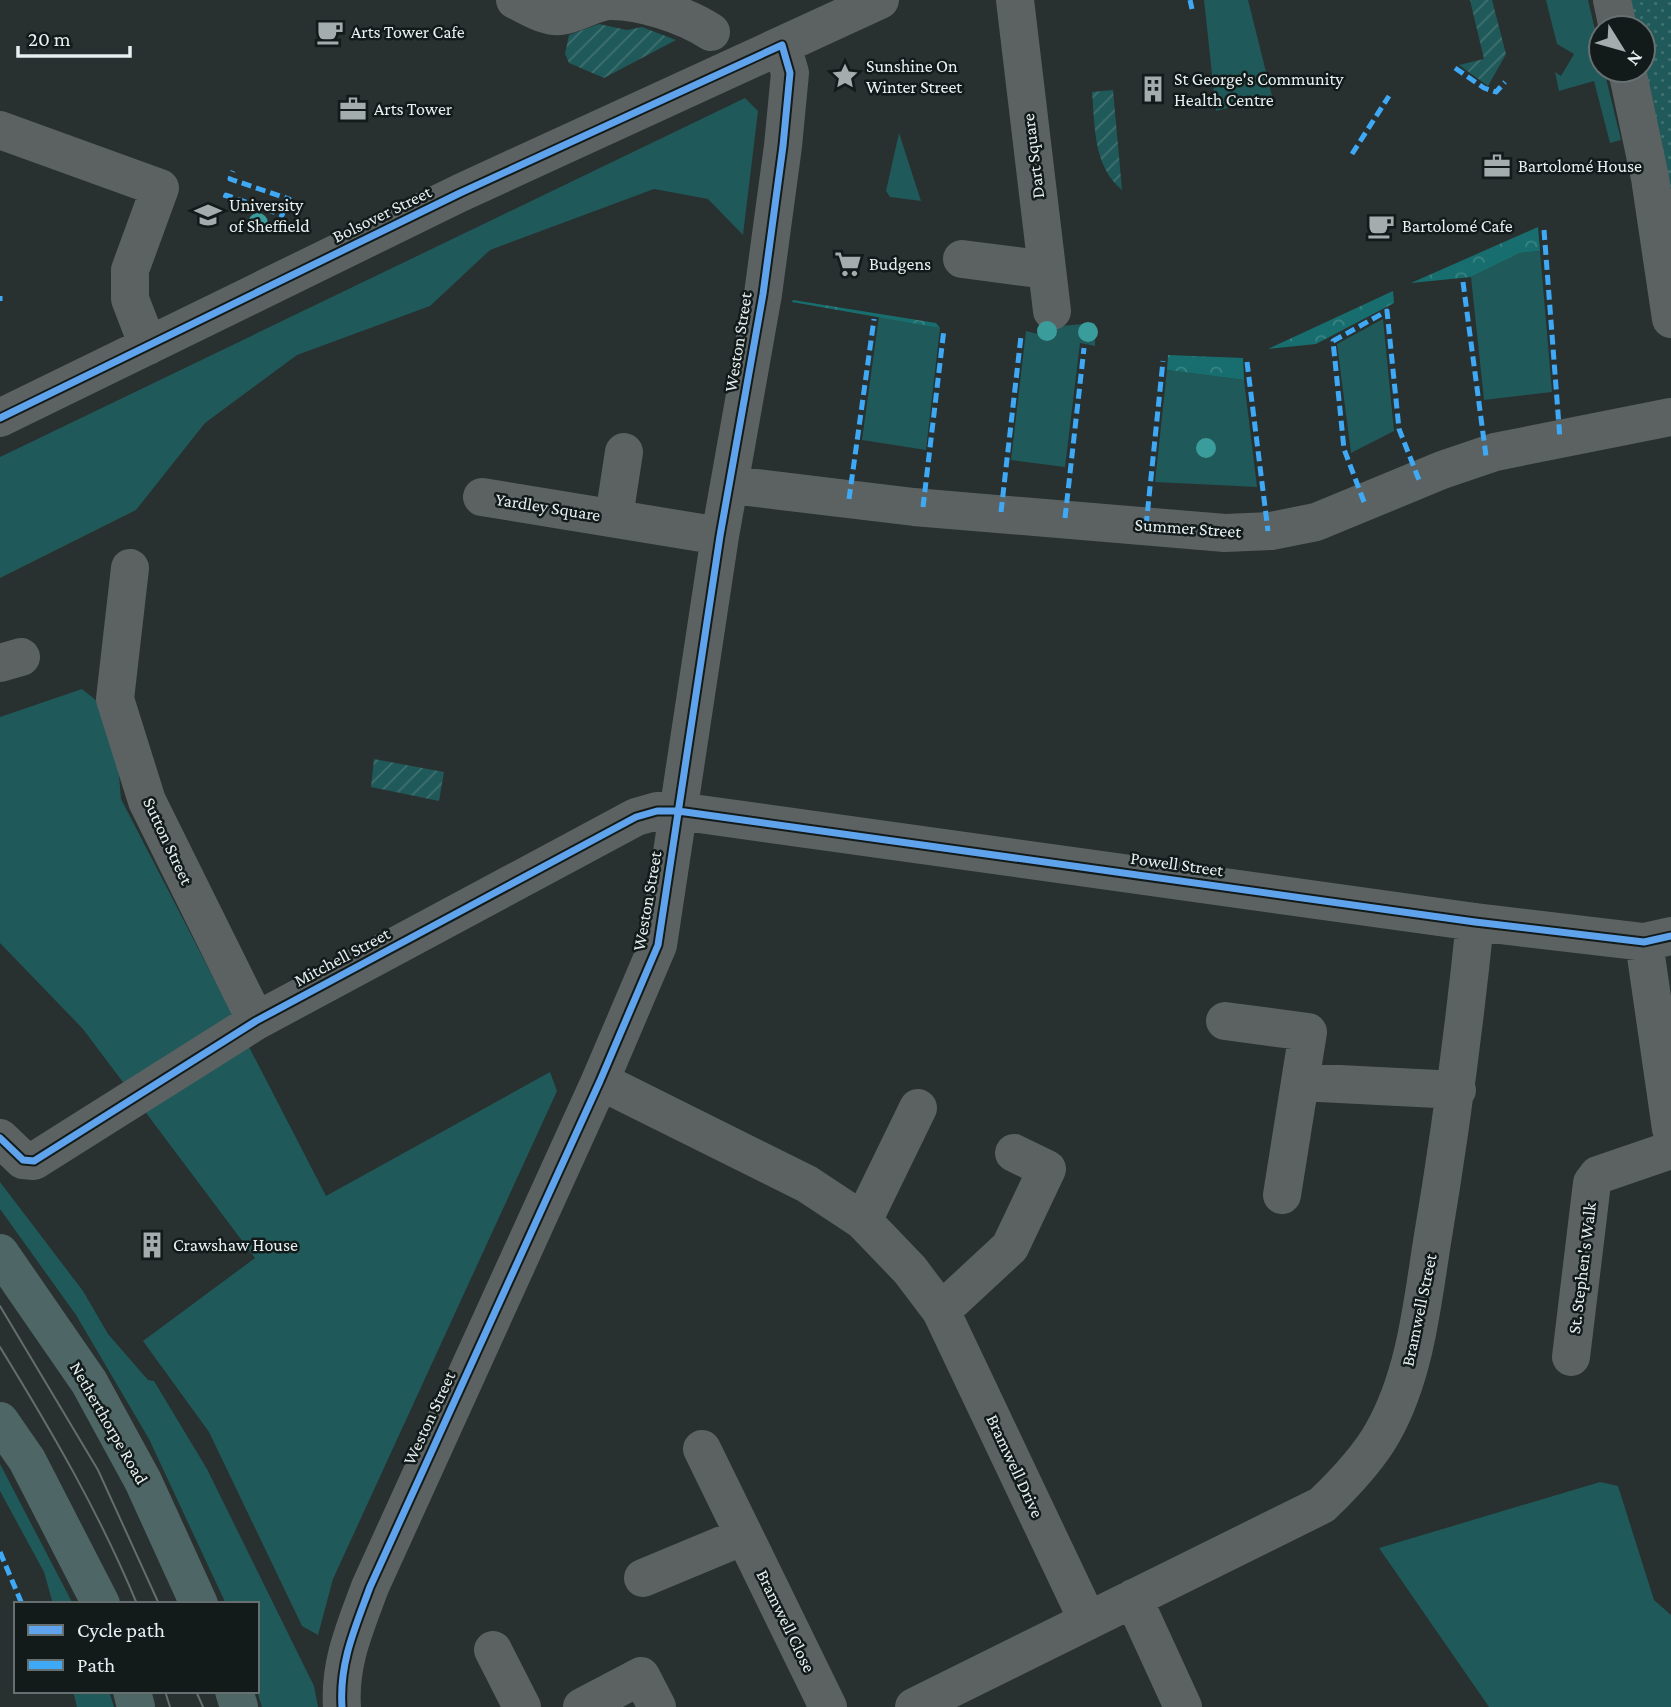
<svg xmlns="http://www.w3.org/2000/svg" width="1671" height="1707" viewBox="0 0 1671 1707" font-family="'Crimson Pro',serif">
  <defs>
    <pattern id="forest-crowns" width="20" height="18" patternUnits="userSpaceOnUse" patternTransform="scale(1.75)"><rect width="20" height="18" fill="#186e6e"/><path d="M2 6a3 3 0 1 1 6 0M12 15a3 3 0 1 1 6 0" fill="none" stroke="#3a8383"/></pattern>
    <pattern id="park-dots" width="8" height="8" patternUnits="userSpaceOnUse" patternTransform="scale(1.75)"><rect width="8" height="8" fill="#205959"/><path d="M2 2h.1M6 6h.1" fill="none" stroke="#407171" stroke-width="1.8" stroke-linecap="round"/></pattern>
    <pattern id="garden-furrows" width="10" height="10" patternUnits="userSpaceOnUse" patternTransform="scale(1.75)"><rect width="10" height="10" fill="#205959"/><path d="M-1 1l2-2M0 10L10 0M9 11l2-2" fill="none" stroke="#407171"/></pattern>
  </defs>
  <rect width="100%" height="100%" fill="#283030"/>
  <path fill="#205959" d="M1204,0H1248L1272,96L1216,111Z
    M1546,0H1588L1601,55V70H1604L1621,140L1610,143L1594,81L1559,91L1555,72L1561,76L1574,54L1557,44Z
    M745,98L758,111L743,235L708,199L654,189L490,250L430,306L297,355L205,423L136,510L0,578V457Z
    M899,133L921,201L890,197L886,191Z
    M1540,251L1552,392L1484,400L1471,277L1520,253Z
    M879,316L940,328L926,450L862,440Z
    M1383,319L1394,431L1351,453L1337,344Z
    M1095,323V346L1080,343L1065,467L1011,460L1026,331L1038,334L1037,328Z
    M1167,370L1244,380L1257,487L1155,482Z
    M82,689L114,715L121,799L326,1196L550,1072L557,1091L333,1579L318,1635L302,1626L209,1432L143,1341L255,1258L83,1029L0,943V717Z
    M0,1182L83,1291L108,1334L148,1380L154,1381L207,1469L314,1686L318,1707H262L257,1691V1604H226L149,1439L76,1315L0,1209Z
    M0,1464L73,1604H53L44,1572L0,1491Z
    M1600,1482L1618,1486L1654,1600L1671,1615V1707H1489L1379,1548Z
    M73,1691H109L114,1707H77Z"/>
  <path fill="url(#forest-crowns)" d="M1538,227L1540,251L1520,253L1471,277L1411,283Z
    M1393,291L1394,303L1316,344L1268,349Z
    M793,300L936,323L940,328L792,302Z
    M1168,355L1243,358L1244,380L1167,370Z"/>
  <path fill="url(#park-dots)" d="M1627,0H1671V222L1643,70V28H1633Z"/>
  <path fill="url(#garden-furrows)" d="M1470,0H1492L1506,54L1488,86L1459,65L1484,59Z
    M599,24L627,30L642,27L676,40L604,78L569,63L565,54L569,35Z
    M1113,90L1122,190C1093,166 1095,126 1092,92Z
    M374,759L444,772L439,801L371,787Z"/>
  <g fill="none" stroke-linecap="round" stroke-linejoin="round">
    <path stroke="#5c6262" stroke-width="38" d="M515,0C528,6 546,18 561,16C577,14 592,3 608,1C640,0 685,15 711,32
      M1015,0L1052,311
      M1612,0L1618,28
      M1627,70L1650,178L1671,319
      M0,130L160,188L130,270V299L148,346
      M962,259L1047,270
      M0,418L460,193L880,0
      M731,485L914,507L1225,533L1271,531L1316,522L1442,470L1495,452L1671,417
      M482,497L720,536
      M614,517L624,452
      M130,568L115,699L147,801L256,1021
      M0,663L21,657
      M1644,942L1671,1129
      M1225,1021L1308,1032L1300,1082
      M600,1081L807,1184L863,1221L910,1270L941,1311L1088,1621
      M0,1138L23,1160L34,1161L256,1021L636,817L657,811H678L1475,922L1644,942L1671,936
      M1282,1195L1300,1082L1457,1090
      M863,1221L918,1108
      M941,1311L1010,1247L1047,1169L1014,1153
      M1571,1357L1592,1183L1598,1175L1671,1150
      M702,1449L828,1707
      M643,1578L744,1536
      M1133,1598L1183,1707
      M493,1650L522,1707
      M342,1707C339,1663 355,1628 370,1587L600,1081L658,945L720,536L763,294L783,146L790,73L782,45
      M582,1707L641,1676L657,1707
      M914,1707L1322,1505C1345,1483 1368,1459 1383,1432C1415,1375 1422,1306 1432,1242C1450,1136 1464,1029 1475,922"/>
    <path stroke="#4f6666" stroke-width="38" d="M0,1253L89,1382L143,1481L199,1604
      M0,1421L27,1460L101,1604
      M132,1691L136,1707
      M234,1691L239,1707"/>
    <path stroke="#666c6c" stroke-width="2" d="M0,1306L98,1470L159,1604
      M0,1347C51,1430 100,1514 137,1604
      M165,1691L170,1707
      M196,1691L203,1707"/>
    <path stroke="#3fa9f5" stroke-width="5" stroke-dasharray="10 5" stroke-linecap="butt" d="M1190,0L1192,9
      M1455,68L1484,88L1496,92L1505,82
      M1352,154L1389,96
      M225,198L226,195L282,215L289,199L230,179L233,171
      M1544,230L1560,439
      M1463,282L1486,456
      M0,296V301
      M1247,362L1268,531
      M849,499L874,319
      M1364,502L1344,449L1333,341L1387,311L1399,429L1419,480
      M923,507L944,329
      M1001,512L1021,336
      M1065,518L1084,348
      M1146,526L1163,361
      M0,1552L22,1604"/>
    <g stroke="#131b1a" stroke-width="11">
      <path id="cycleway" d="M0,418L460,193L782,45L790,73L783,146L763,294L720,536L658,945L600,1081L370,1587C355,1628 339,1663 342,1707
        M0,1138L23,1160L34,1161L256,1021L636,817L657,811H678L1475,922L1644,942L1671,936"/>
    </g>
    <use href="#cycleway" stroke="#60a3ed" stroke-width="7"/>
  </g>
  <g fill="#3b9c9c">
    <circle cx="258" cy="223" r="10"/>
    <circle cx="1047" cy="331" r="10"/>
    <circle cx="1088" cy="332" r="10"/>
    <circle cx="1206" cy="448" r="10"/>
  </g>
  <defs>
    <g id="cafe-bare" transform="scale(2.1)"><path d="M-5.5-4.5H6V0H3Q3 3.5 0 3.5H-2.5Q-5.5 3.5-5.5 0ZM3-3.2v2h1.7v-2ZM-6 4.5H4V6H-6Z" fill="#a4adad" stroke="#131b1a" stroke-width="2.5" paint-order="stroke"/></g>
    <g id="sight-bare" transform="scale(2.1)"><path d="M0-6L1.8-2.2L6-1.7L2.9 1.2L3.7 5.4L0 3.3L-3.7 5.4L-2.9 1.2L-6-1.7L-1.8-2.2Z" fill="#a4adad" stroke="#131b1a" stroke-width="2.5" paint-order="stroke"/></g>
    <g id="building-bare" transform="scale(2.1)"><path d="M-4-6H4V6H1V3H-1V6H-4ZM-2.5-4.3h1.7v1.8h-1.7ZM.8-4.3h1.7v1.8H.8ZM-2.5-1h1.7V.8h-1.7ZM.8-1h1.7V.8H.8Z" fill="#a4adad" stroke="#131b1a" stroke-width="2.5" paint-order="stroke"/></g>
    <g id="office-bare" transform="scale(2.1)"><path d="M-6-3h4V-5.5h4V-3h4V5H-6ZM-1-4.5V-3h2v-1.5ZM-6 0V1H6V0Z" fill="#a4adad" stroke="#131b1a" stroke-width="2.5" paint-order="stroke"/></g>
    <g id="university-bare" transform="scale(2.1)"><path d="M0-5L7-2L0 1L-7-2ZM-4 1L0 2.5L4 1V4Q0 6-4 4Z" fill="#a4adad" stroke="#131b1a" stroke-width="2.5" paint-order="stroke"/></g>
    <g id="supermarket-bare" transform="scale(2.1)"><path d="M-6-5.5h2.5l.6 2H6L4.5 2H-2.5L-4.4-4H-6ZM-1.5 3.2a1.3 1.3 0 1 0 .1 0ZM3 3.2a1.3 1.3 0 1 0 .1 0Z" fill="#a4adad" stroke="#131b1a" stroke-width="2.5" paint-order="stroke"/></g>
  </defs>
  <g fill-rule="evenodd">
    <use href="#cafe-bare" x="330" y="32"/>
    <use href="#sight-bare" x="845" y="76"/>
    <use href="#building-bare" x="1153" y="89"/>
    <use href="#office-bare" x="353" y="109"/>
    <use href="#office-bare" x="1497" y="166"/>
    <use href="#university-bare" x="208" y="215"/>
    <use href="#cafe-bare" x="1381" y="226"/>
    <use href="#supermarket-bare" x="848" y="264"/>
    <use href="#building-bare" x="152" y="1245"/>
  </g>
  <g text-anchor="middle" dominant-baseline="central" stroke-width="5" stroke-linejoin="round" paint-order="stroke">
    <g font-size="18" fill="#e6f0f0" stroke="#131b1a" text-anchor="start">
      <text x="351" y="32">Arts Tower Cafe</text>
      <text x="866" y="66">Sunshine On<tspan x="866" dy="21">Winter Street</tspan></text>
      <text x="1174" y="79">St George's Community<tspan x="1174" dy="21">Health Centre</tspan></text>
      <text x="374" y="109">Arts Tower</text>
      <text x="1518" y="166">Bartolomé House</text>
      <text x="229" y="205">University<tspan x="229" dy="21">of Sheffield</tspan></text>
      <text x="1402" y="226">Bartolomé Cafe</text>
      <text x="869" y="264">Budgens</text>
      <text x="173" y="1245">Crawshaw House</text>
    </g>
    <g font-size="18" fill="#e6f0f0" stroke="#131b1a">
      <text transform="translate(1033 156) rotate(-97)">Dart Square</text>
      <text transform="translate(382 214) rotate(-26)">Bolsover Street</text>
      <text transform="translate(738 342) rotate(-81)">Weston Street</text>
      <text transform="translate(548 507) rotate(9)">Yardley Square</text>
      <text transform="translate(1188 528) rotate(4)">Summer Street</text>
      <text transform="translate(168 841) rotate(65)">Sutton Street</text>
      <text transform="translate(1177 864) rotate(8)">Powell Street</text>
      <text transform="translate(647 901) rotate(-80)">Weston Street</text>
      <text transform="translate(342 957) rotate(-28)">Mitchell Street</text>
      <text transform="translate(1582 1268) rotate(-83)">St. Stephen's Walk</text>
      <text transform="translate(1419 1310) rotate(-78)">Bramwell Street</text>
      <text transform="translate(429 1418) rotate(-65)">Weston Street</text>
      <text transform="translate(109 1423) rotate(60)">Netherthorpe Road</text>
      <text transform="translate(1015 1466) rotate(65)">Bramwell Drive</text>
      <text transform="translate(786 1621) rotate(64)">Bramwell Close</text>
    </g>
  </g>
  <rect x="14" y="1602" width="245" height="91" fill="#131b1a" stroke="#677070" stroke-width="2"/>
  <rect x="28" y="1625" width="35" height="10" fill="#60a3ed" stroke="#677070" stroke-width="2"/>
  <text x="77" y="1637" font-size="21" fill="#e6f0f0">Cycle path</text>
  <rect x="28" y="1660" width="35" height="10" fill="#3fa9f5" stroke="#677070" stroke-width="2"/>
  <text x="77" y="1672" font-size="21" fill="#e6f0f0">Path</text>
  <g transform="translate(1622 49) rotate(127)"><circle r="33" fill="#131b1a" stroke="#677070" stroke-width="2"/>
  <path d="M0-5L12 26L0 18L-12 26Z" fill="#a4adad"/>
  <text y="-10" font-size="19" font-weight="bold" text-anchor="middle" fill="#e6f0f0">N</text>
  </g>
  <path d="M18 46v10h112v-10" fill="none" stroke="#e6f0f0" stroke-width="3.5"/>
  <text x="28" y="46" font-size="21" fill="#e6f0f0" stroke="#131b1a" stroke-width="5" paint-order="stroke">20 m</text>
</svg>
